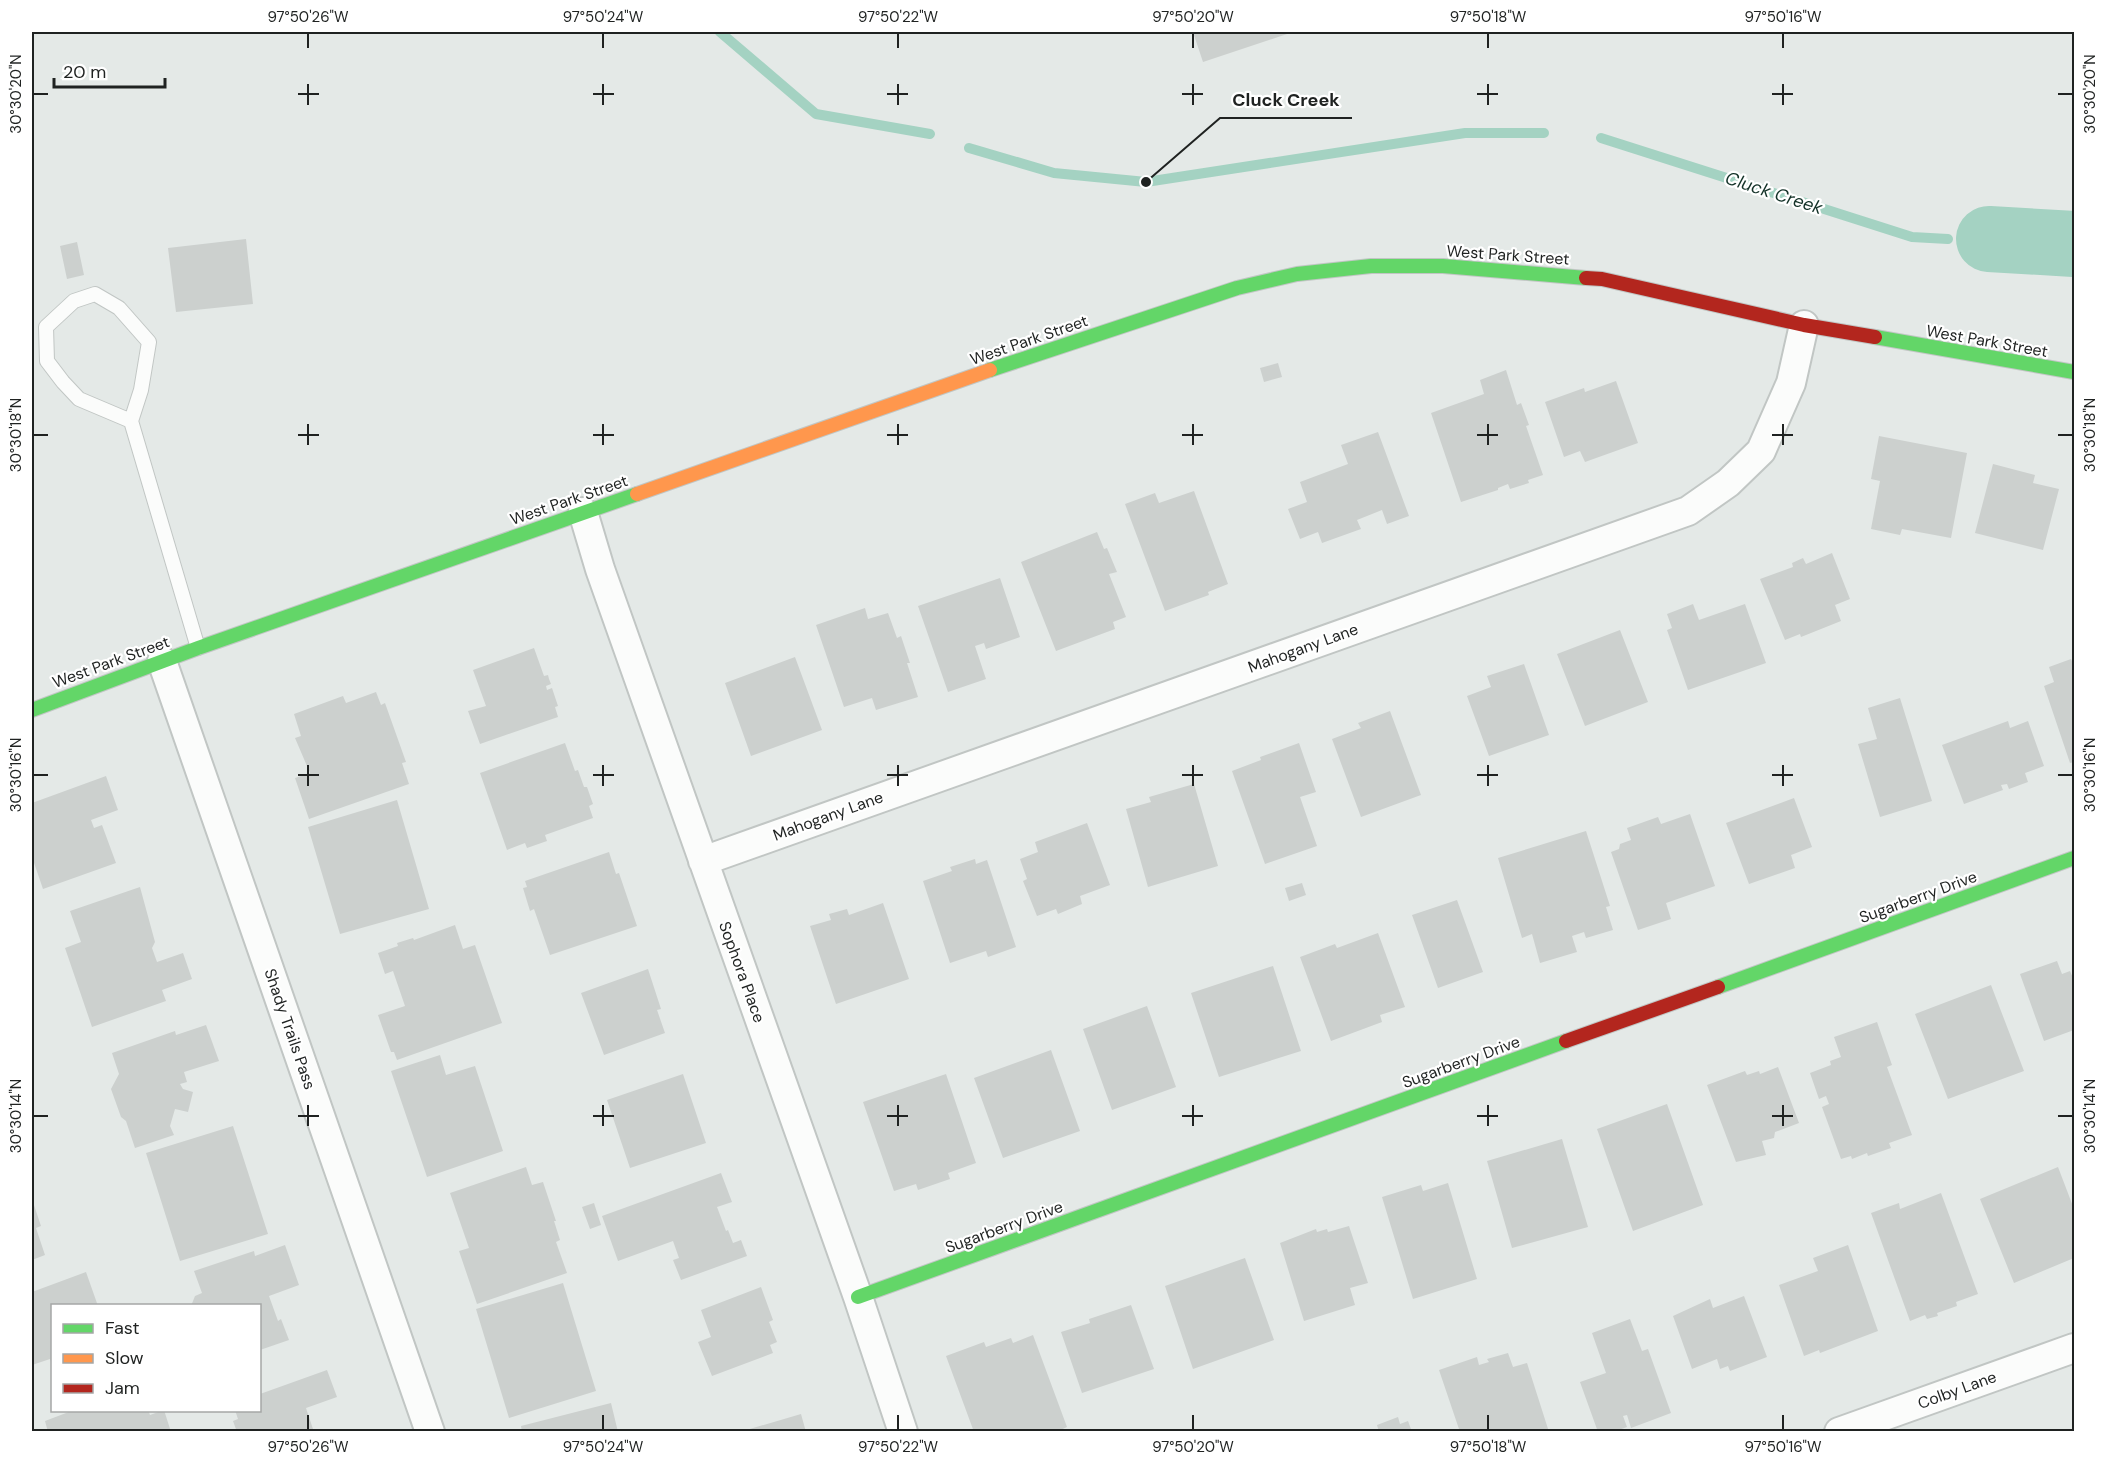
<svg xmlns="http://www.w3.org/2000/svg" width="2106" height="1463" viewBox="0 0 2106 1463" font-family="'DM Sans',sans-serif">
  <rect width="100%" height="100%" fill="#e4e9e7"/>
  <g fill="none" stroke-linecap="round" stroke-linejoin="round">
    <path stroke="#a4d2c2" stroke-width="10" d="M720,32L816,114L930,134
      M1601,138L1912,237L1948,239
      M969,148L1054,173L1146,182L1465,133H1544"/>
    <path stroke="#a4d2c2" stroke-width="66" d="M1989,239L2074,244"/>
  </g>
  <path fill="#ccd0ce" d="M1193,32H1293L1203,62Z
    M246,239L253,304L176,312L168,248Z
    M77,242L84,275L67,279L60,246Z
    M1278,363L1282,377L1264,382L1260,368Z
    M1506,370L1517,405L1521,403L1529,425L1526,426L1543,475L1528,480L1529,483L1510,489L1508,484L1498,488V490L1461,502L1431,413L1484,394L1480,380Z
    M1616,381L1638,443L1585,462L1580,451L1564,457L1545,402L1584,388L1585,392Z
    M1378,432L1409,516L1387,524L1382,510L1357,520L1361,529L1322,543L1318,532L1300,539L1288,509L1307,502L1300,482L1348,464L1341,445Z
    M1879,436L1967,453L1951,538L1902,529L1900,535L1871,529L1880,481L1871,479Z
    M1993,464L2035,475L2033,483L2059,489L2043,550L1975,533Z
    M1194,491L1228,584L1208,592L1209,595L1165,611L1125,504L1155,493L1159,503Z
    M1097,532L1104,549L1107,548L1117,572L1109,574L1126,617L1113,622L1115,629L1056,651L1021,562Z
    M1832,553L1850,599L1835,605L1841,621L1801,637L1800,634L1785,640L1760,579L1793,567L1792,563L1803,558L1806,564Z
    M1000,578L1020,637L986,649L984,643L975,646L986,679L948,692L918,606Z
    M1693,604L1699,620L1745,604L1766,663L1688,690L1667,630L1672,628L1667,614Z
    M865,608L868,619L888,613L897,638L901,636L910,663H907L918,697L876,710L872,698L844,707L816,625Z
    M1620,630L1648,702L1585,726L1557,654Z
    M534,648L544,676L548,675L549,679L551,684L546,686L547,690L552,688L558,706L555,707L558,717L480,744L468,711L486,706L473,670Z
    M795,657L822,730L751,756L725,683Z
    M2071,659L2073,663H2074V762L2070,763L2044,686L2054,682L2049,667Z
    M1524,664L1549,735L1489,756L1467,696L1491,687L1487,676Z
    M376,692L381,705L385,703L406,762L402,763L409,784L309,819L295,778L310,773L295,738L301,736L294,714L343,696L346,703Z
    M1900,698L1932,801L1880,817L1858,744L1877,739L1868,708Z
    M1390,711L1421,795L1361,817L1332,739L1361,728L1358,723Z
    M2008,721L2010,728L2028,721L2044,766L2025,773L2028,782L2009,789L2007,784L2001,785L2003,790L1964,804L1942,745Z
    M565,743L575,771L578,770L584,787H587L593,804L589,806L593,818L545,835L547,841L527,848L525,843L507,850L480,773Z
    M1299,743L1316,792L1300,797L1317,846L1265,864L1232,771L1261,760L1260,757Z
    M106,776L118,810L91,820L94,828L102,825L116,863L43,889L32,857V803Z
    M1194,784L1218,866L1148,887L1126,809L1151,802L1149,797Z
    M1794,798L1812,847L1791,855L1795,868L1749,884L1726,823Z
    M397,800L429,909L340,934L308,827Z
    M1690,814L1715,886L1666,903L1671,919L1638,930L1611,852L1619,849L1620,844L1631,840L1627,828L1658,817L1661,824Z
    M1087,823L1110,885L1080,896L1082,904L1058,914L1056,909L1037,916L1023,881L1027,879L1020,859L1038,852L1035,842Z
    M1586,831L1610,906L1606,907L1613,930L1586,938L1584,932L1572,936L1577,952L1540,963L1532,934L1522,938L1498,858Z
    M609,852L616,874L619,873L637,926L550,955L534,909L530,911L523,888L527,887L525,881Z
    M975,859L976,864L987,860L1016,947L988,957L986,951L950,963L923,881L952,871L950,867Z
    M1302,883L1306,895L1289,901L1285,888Z
    M140,887L155,942L152,948L157,962L183,953L192,979L162,990L166,1001L92,1027L65,948L81,942L70,911Z
    M1457,900L1483,972L1438,988L1412,915Z
    M883,903L909,979L836,1004L810,926L831,920L829,914L847,909L849,915Z
    M455,925L463,949L475,945L502,1023L397,1060L394,1052H391L378,1015L405,1006L393,971L385,974L378,953L398,946L397,943L413,938L414,940Z
    M1378,933L1405,1007L1380,1015L1382,1022L1331,1041L1300,957L1335,944L1337,948Z
    M2057,961L2062,974L2070,971L2073,978L2074,977V1030L2044,1041L2020,974Z
    M1273,966L1301,1051L1219,1077L1191,993Z
    M648,969L661,1009L657,1010L665,1033L604,1055L581,993Z
    M1991,985L2024,1071L1948,1099L1915,1014Z
    M1147,1006L1176,1087L1112,1110L1083,1029Z
    M1877,1022L1892,1065L1887,1067L1912,1135L1889,1143L1891,1148L1868,1156L1867,1153L1852,1159L1851,1156L1841,1159L1822,1107L1829,1104L1826,1096L1819,1099L1810,1073L1831,1065L1830,1061L1841,1057L1834,1037Z
    M206,1025L219,1061L184,1072L187,1082L180,1084L183,1089L193,1092L188,1112L175,1109L170,1126L174,1135L135,1148L126,1121L121,1117L111,1089L119,1074L112,1053L175,1031L176,1035Z
    M1051,1050L1080,1131L1003,1158L974,1078Z
    M440,1055L446,1075L475,1066L503,1151L427,1177L391,1071Z
    M1778,1067L1799,1123L1775,1132L1774,1138L1762,1141L1766,1155L1736,1162L1707,1085L1745,1071L1747,1075L1759,1071L1760,1074Z
    M683,1074L706,1143L630,1168L607,1100Z
    M946,1074L976,1163L948,1173L950,1179L918,1190L916,1184L894,1191L863,1102Z
    M1667,1104L1703,1205L1633,1231L1597,1129Z
    M233,1126L268,1234L180,1261L146,1153Z
    M1562,1139L1588,1227L1512,1248L1487,1161Z
    M526,1167L532,1185L543,1182L556,1221H554L560,1240L556,1242L567,1273L477,1304L459,1251L469,1248L450,1193Z
    M2058,1167L2074,1209V1258L2014,1283L1980,1199Z
    M721,1173L732,1202L717,1207L726,1231L728,1230L733,1243L741,1240L747,1256L681,1280L673,1260L679,1258L673,1241L618,1261L602,1216Z
    M1448,1183L1477,1279L1413,1299L1382,1197L1421,1185L1423,1191Z
    M1941,1193L1978,1294L1956,1302L1957,1306L1937,1313L1938,1316L1927,1319L1925,1315L1910,1321L1871,1213L1899,1203L1900,1209Z
    M32,1199L41,1226L36,1228L45,1255L32,1260Z
    M594,1203L601,1225L590,1229L582,1207Z
    M1349,1226L1368,1283L1350,1288L1355,1305L1304,1321L1280,1243L1316,1229L1317,1232L1327,1229L1328,1232Z
    M285,1245L299,1285L269,1296L278,1321L281,1319L289,1340L260,1350V1306H191L195,1296L202,1293L194,1271L254,1251L255,1256Z
    M1848,1245L1878,1331L1820,1353L1819,1350L1804,1356L1779,1285L1818,1271L1813,1258Z
    M1245,1258L1274,1340L1193,1369L1165,1286Z
    M86,1272L98,1306H52V1364L50,1359L32,1365V1292Z
    M563,1283L596,1391L509,1418L476,1309Z
    M761,1287L773,1320L769,1322L777,1342L770,1345L773,1353L712,1376L698,1342L711,1337L701,1310Z
    M1744,1296L1767,1357L1730,1371L1728,1366L1720,1369L1717,1359L1692,1369L1673,1316L1710,1299L1713,1308Z
    M1131,1305L1154,1369L1082,1393L1061,1332L1090,1323L1089,1319Z
    M1630,1319L1642,1351L1648,1349L1671,1413L1631,1428L1627,1415L1623,1416L1627,1427L1613,1432H1598L1580,1382L1606,1373L1592,1333Z
    M1033,1335L1067,1427L1056,1432H974L946,1356L984,1342L986,1347L1011,1338L1013,1343Z
    M1508,1353L1513,1367L1527,1363L1549,1432H1460L1439,1370L1477,1357L1479,1365L1489,1362L1487,1359Z
    M327,1370L337,1397L306,1408L314,1432H237L233,1421L238,1419L235,1410H260V1394Z
    M611,1403L618,1432H522L521,1426Z
    M74,1410H148L150,1415L164,1410L171,1432H48L45,1421Z
    M801,1414L806,1432H743V1431Z
    M1398,1417L1400,1424L1408,1421L1412,1432H1379L1377,1425Z"/>
  <g fill="none" stroke-linecap="round" stroke-linejoin="round">
    <g stroke="#c1c6c4" stroke-width="16">
      <path id="lane" d="M131,421L79,399L63,382L47,361L46,327L74,301L95,294L119,308L149,342L141,390L131,421L198,648"/>
    </g>
    <g stroke="#c1c6c4" stroke-width="32">
      <path id="street" d="M583,512L600,569L858,1297L903,1432
        M162,661L430,1432
        M703,861L1688,511L1728,483L1761,451L1791,383L1804,325
        M1839,1432L2074,1348"/>
    </g>
    <g stroke="#c1c6c4" stroke-width="16">
      <path id="fast" d="M1875,337L2074,372
        M990,370L1237,288L1297,274L1371,266H1443L1586,278
        M32,710L198,648L637,494
        M1718,987L2074,858
        M858,1297L1566,1041"/>
    </g>
    <g stroke="#c1c6c4" stroke-width="16">
      <path id="slow" d="M637,494L990,370"/>
    </g>
    <g stroke="#c1c6c4" stroke-width="16">
      <path id="jam" d="M1586,278L1602,279L1804,325L1875,337
        M1566,1041L1718,987"/>
    </g>
    <use href="#lane" stroke="#fbfcfb" stroke-width="14"/>
    <use href="#street" stroke="#fbfcfb" stroke-width="28"/>
    <use href="#fast" stroke="#63d668" stroke-width="14"/>
    <use href="#slow" stroke="#ff974d" stroke-width="14"/>
    <use href="#jam" stroke="#b3261e" stroke-width="14"/>
  </g>
  <path fill="none" stroke="#1f2221" stroke-width="2" d="M308,33V48M603,33V48M898,33V48M1193,33V48M1488,33V48M1783,33V48M308,84V105M603,84V105M898,84V105M1193,84V105M1488,84V105M1783,84V105M33,94H48M298,94H319M593,94H614M887,94H908M1182,94H1203M1477,94H1498M1772,94H1793M2058,94H2073M308,424V445M603,424V445M898,424V445M1193,424V445M1488,424V445M1783,424V445M33,435H48M298,435H319M593,435H614M887,435H908M1182,435H1203M1477,435H1498M1772,435H1793M2058,435H2073M308,765V786M603,765V786M898,765V786M1193,765V786M1488,765V786M1783,765V786M33,775H48M298,775H319M593,775H614M887,775H908M1182,775H1203M1477,775H1498M1772,775H1793M2058,775H2073M308,1105V1126M603,1105V1126M898,1105V1126M1193,1105V1126M1488,1105V1126M1783,1105V1126M33,1116H48M298,1116H319M593,1116H614M887,1116H908M1182,1116H1203M1477,1116H1498M1772,1116H1793M2058,1116H2073M308,1415V1430M603,1415V1430M898,1415V1430M1193,1415V1430M1488,1415V1430M1783,1415V1430"/>
  <g text-anchor="middle" dominant-baseline="central" stroke-width="4.5" stroke-linejoin="round" paint-order="stroke">
    <g font-size="16" fill="#1f2221" stroke="#fff">
      <text transform="translate(1508 255) rotate(4)">West Park Street</text>
      <text transform="translate(1029 340) rotate(-19)">West Park Street</text>
      <text transform="translate(1987 341) rotate(10)">West Park Street</text>
      <text transform="translate(569 500) rotate(-19)">West Park Street</text>
      <text transform="translate(1303 648) rotate(-20)">Mahogany Lane</text>
      <text transform="translate(111 662) rotate(-20)">West Park Street</text>
      <text transform="translate(828 816) rotate(-20)">Mahogany Lane</text>
      <text transform="translate(1918 897) rotate(-20)">Sugarberry Drive</text>
      <text transform="translate(742 972) rotate(70)">Sophora Place</text>
      <text transform="translate(290 1029) rotate(71)">Shady Trails Pass</text>
      <text transform="translate(1461 1062) rotate(-20)">Sugarberry Drive</text>
      <text transform="translate(1004 1227) rotate(-20)">Sugarberry Drive</text>
      <text transform="translate(1957 1390) rotate(-20)">Colby Lane</text>
    </g>
    <g font-size="18" font-style="italic" fill="#133228" stroke="#fff">
      <text transform="translate(1774 193) rotate(18)">Cluck Creek</text>
    </g>
  </g>
  <path fill="none" stroke="#1f2221" stroke-width="2" d="M1146 182L1220 118H1352"/>
  <circle fill="#1f2221" stroke="#fff" stroke-width="2" cx="1146" cy="182" r="6"/>
  <g font-size="18" text-anchor="middle" font-weight="bold" fill="#1f2221" stroke="#fff" stroke-width="4.5" stroke-linejoin="round" paint-order="stroke">
    <text x="1286" y="106">Cluck Creek</text>
  </g>
  <rect width="2106" height="1463" fill="none" stroke="#ffffff" stroke-width="66"/>
  <rect x="51" y="1304" width="210" height="108" fill="#ffffff" stroke="#a5a7a6" stroke-width="1.5"/>
  <rect x="63" y="1324" width="30" height="9" fill="#63d668" stroke="#a5a7a6" stroke-width="1.5"/>
  <text x="105" y="1334" font-size="18" fill="#1f2221">Fast</text>
  <rect x="63" y="1354" width="30" height="9" fill="#ff974d" stroke="#a5a7a6" stroke-width="1.5"/>
  <text x="105" y="1364" font-size="18" fill="#1f2221">Slow</text>
  <rect x="63" y="1384" width="30" height="9" fill="#b3261e" stroke="#a5a7a6" stroke-width="1.5"/>
  <text x="105" y="1394" font-size="18" fill="#1f2221">Jam</text>
  <path d="M54 78v9h111v-9" fill="none" stroke="#1f2221" stroke-width="3"/>
  <text x="63" y="78" font-size="18" fill="#1f2221" stroke="#ffffff" stroke-width="4.5" paint-order="stroke">20 m</text>
  <rect x="33" y="33" width="2040" height="1397" fill="none" stroke="#1f2221" stroke-width="2"/>
  <g font-size="15" text-anchor="middle" fill="#1f2221">
    <text x="308" y="22">97°50'26"W</text>
    <text x="603" y="22">97°50'24"W</text>
    <text x="898" y="22">97°50'22"W</text>
    <text x="1193" y="22">97°50'20"W</text>
    <text x="1488" y="22">97°50'18"W</text>
    <text x="1783" y="22">97°50'16"W</text>
    <text transform="translate(16 94) rotate(-90)" y="5">30°30'20"N</text>
    <text transform="translate(2090 94) rotate(-90)" y="5">30°30'20"N</text>
    <text transform="translate(16 435) rotate(-90)" y="5">30°30'18"N</text>
    <text transform="translate(2090 435) rotate(-90)" y="5">30°30'18"N</text>
    <text transform="translate(16 775) rotate(-90)" y="5">30°30'16"N</text>
    <text transform="translate(2090 775) rotate(-90)" y="5">30°30'16"N</text>
    <text transform="translate(16 1116) rotate(-90)" y="5">30°30'14"N</text>
    <text transform="translate(2090 1116) rotate(-90)" y="5">30°30'14"N</text>
    <text x="308" y="1452">97°50'26"W</text>
    <text x="603" y="1452">97°50'24"W</text>
    <text x="898" y="1452">97°50'22"W</text>
    <text x="1193" y="1452">97°50'20"W</text>
    <text x="1488" y="1452">97°50'18"W</text>
    <text x="1783" y="1452">97°50'16"W</text>
  </g>
</svg>
